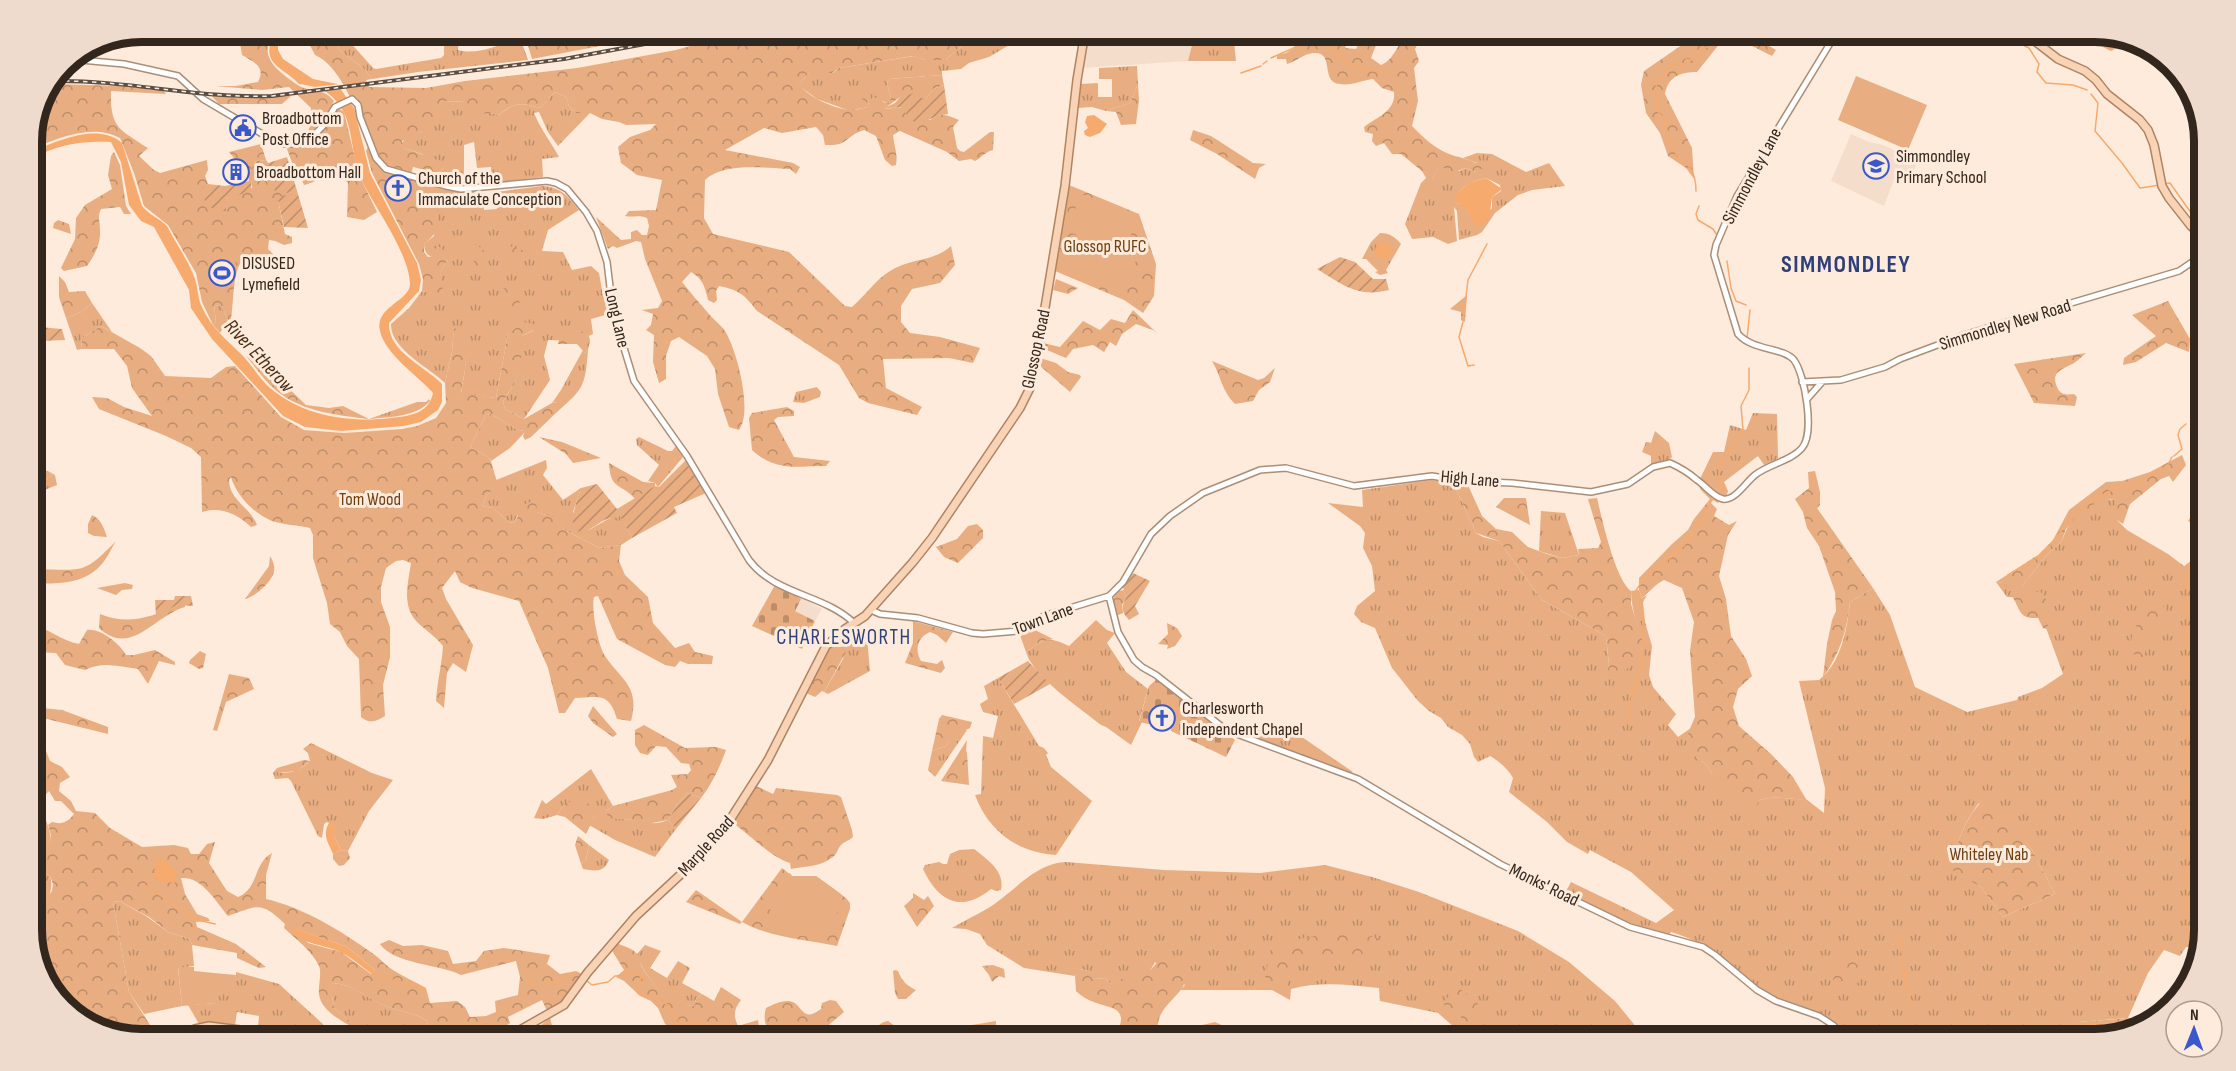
<svg xmlns="http://www.w3.org/2000/svg" width="2236" height="1071" viewBox="0 0 2236 1071" font-family="'Sofia Sans Condensed',sans-serif">
  <defs>
    <pattern id="grass-tufts" width="24" height="20" patternUnits="userSpaceOnUse" patternTransform="scale(1.5)"><rect width="24" height="20" fill="#e8ae81"/><path d="M3 7l-1-3M5 7V3M7 7l1-3M15 17l-1-3M17 17v-4M19 17l1-3" fill="none" stroke="#bd8d69"/></pattern>
    <pattern id="forest-crowns" width="20" height="18" patternUnits="userSpaceOnUse" patternTransform="scale(1.5)"><rect width="20" height="18" fill="#e8ae81"/><path d="M2 6a3 3 0 1 1 6 0M12 15a3 3 0 1 1 6 0" fill="none" stroke="#bd8d69"/></pattern>
    <pattern id="cemetery-stones" width="16" height="16" patternUnits="userSpaceOnUse" patternTransform="scale(1.5)"><rect width="16" height="16" fill="#e8ae81"/><path d="M2 7V4a2 2 0 0 1 4 0v3zM10 15v-3a2 2 0 0 1 4 0v3z" fill="#bd8d69"/></pattern>
    <pattern id="garden-furrows" width="10" height="10" patternUnits="userSpaceOnUse" patternTransform="scale(1.5)"><rect width="10" height="10" fill="#e8ae81"/><path d="M-1 1l2-2M0 10L10 0M9 11l2-2" fill="none" stroke="#bd8d69"/></pattern>
  </defs>
  <rect width="100%" height="100%" fill="#feebdc"/>
  <path fill="#f5ddcc" d="M1089,32H1193L1191,33L1192,45L1188,61L1082,68Z
    M1851,134L1869,142L1883,145L1918,161L1910,178L1897,172L1884,206L1831,181Z
    M775,585L822,609L815,621L795,611Z"/>
  <path fill="url(#grass-tufts)" fill-rule="evenodd" d="M336,32H341L373,68L376,69L441,58L444,55C443,35 451,32 470,32C462,35 458,42 458,50C476,55 494,47 510,41L511,35L509,32H518L528,60L418,72L372,79C369,75 366,71 363,68C348,54 335,56 336,32Z
    M982,32H1031L989,57L969,63L961,69L942,71V75L889,79L887,83L891,98L889,102L886,103L878,98L871,99L868,94L866,100L869,105L867,107L850,111L817,99L798,85L809,73H833L839,68L914,56L926,60H946C957,48 970,42 982,32Z
    M1193,32H1233L1236,61H1188L1192,45L1191,33Z
    M1753,32H1772L1765,43L1754,37Z
    M2078,32C2092,30 2108,32 2120,42V46L2111,51C2099,46 2091,38 2079,35Z
    M1137,66L1138,84L1130,103L1106,111L1092,107L1078,108L1080,84L1098,83V97H1112V79H1099V68Z
    M555,92L566,97L569,106L576,113H590L558,146L548,132L539,112L534,113C541,130 551,142 559,157L542,159L543,177L492,183L491,167L477,168L474,142L464,145V184H447L436,181L437,173L444,168L422,154L404,148L402,144L405,138L421,132L442,101L467,102L476,113H490L499,115C515,102 521,102 540,108Z
    M1477,153L1492,154L1526,172L1549,163L1565,186L1532,190L1518,195L1495,213L1482,232L1477,235L1459,240L1457,211L1454,207L1457,241L1448,244L1433,237L1412,239L1405,224L1421,183L1426,178H1432L1440,164L1459,171L1466,168L1476,172L1477,163L1463,158ZM1486,178L1500,185L1501,191L1492,197V208L1476,224L1463,205L1456,203C1459,185 1470,182 1486,178Z
    M542,186C561,187 568,196 579,210L548,230L542,251L563,252L572,270L591,266L599,273L602,290L606,293L609,314L591,319L593,334L589,336L587,331L577,341L548,340L544,356L550,380L524,419L505,409L503,401L515,383L522,346V336L534,330L508,334L496,398L461,394C466,362 470,357 454,327L452,352L445,383C430,368 390,349 391,324L409,308L422,291L441,294C445,279 434,276 448,260C434,256 425,260 424,244L434,236L437,199L454,195L455,190L474,191L475,198H483L484,210L497,209L496,192Z
    M1380,233C1390,233 1395,237 1401,244L1386,270L1388,273L1380,275L1375,272L1378,271L1366,259H1362L1371,242Z
    M92,303L112,332L101,326L82,338L81,349L77,350L66,318L81,312Z
    M214,305L222,306L228,320L220,333L213,325L216,322Z
    M583,350L585,353L588,350C585,387 584,388 557,412V402L552,403L561,390Z
    M817,387L821,392L820,397L804,403L793,402L796,392Z
    M429,399L430,401C417,417 389,417 369,419L417,402H426Z
    M1753,413L1777,414L1778,459L1764,465L1758,456L1724,482L1728,491L1726,497L1719,496L1700,479L1713,452H1724L1730,425L1746,430Z
    M491,414L518,430L526,431L510,448L491,461L490,458L470,447L486,415Z
    M1655,431L1669,443L1672,457L1669,460L1651,466V456L1642,452L1646,442L1651,443Z
    M639,437L668,451H672L676,446L683,457L658,487L655,483L648,481L659,465L637,445L636,439Z
    M546,460L547,468L543,475L563,500L581,488L573,512L589,530L608,519L620,515L632,538L621,545L599,548L563,529L558,519L537,512L517,516L514,523L509,522L493,508L482,506L487,495L497,485L496,480Z
    M48,471L55,475L57,485L32,495V491L52,475Z
    M1431,480L1453,482L1476,533L1483,537L1499,541L1542,600L1606,636L1609,665L1605,681L1643,654C1641,632 1631,612 1631,591L1639,590L1642,598L1647,595L1643,602L1645,622L1652,646L1649,675L1653,687L1676,714L1668,725L1678,737L1691,728L1688,734L1696,757L1707,765L1712,774L1758,806L1760,800C1775,795 1790,800 1806,799L1824,813L1825,788L1799,681L1819,680C1842,662 1847,628 1850,602L1873,588L1890,615L1915,687L1967,712L2017,700L2018,697L2042,688L2063,674L2035,598L2007,597L1996,582L2023,585L2046,556L2061,542L2070,522L2077,514L2081,515C2089,505 2104,496 2117,501V520L2127,530L2168,554L2204,581V930L2203,938L2195,931L2191,947H2186L2180,956L2164,950L2148,973L2128,1018L2078,1022L2099,1038L2096,1039H1848C1837,1015 1804,1010 1781,1000C1757,990 1741,972 1721,957C1707,946 1688,937 1671,932L1669,935L1630,923L1565,893L1571,882L1656,923L1674,910L1631,872L1590,850L1588,854L1567,842L1547,822L1509,792L1513,778C1508,769 1499,761 1490,756L1478,762L1474,757L1470,744L1462,735L1448,727L1441,718L1429,711L1418,701L1392,668L1375,628L1361,622L1354,614L1357,606L1375,591L1372,566L1363,548L1365,533L1360,526L1328,503L1363,507L1362,490ZM1979,803L2031,848L2055,894L2003,917L1981,887L1951,868C1958,842 1962,825 1979,803Z
    M1541,511L1565,513L1579,555L1562,558L1539,551Z
    M125,583L133,585L132,589L122,590L116,595L97,588Z
    M1096,620L1107,630L1115,633L1107,643L1126,672L1148,689L1139,721L1142,722L1131,745L1106,727L1101,725C1080,708 1033,677 1026,652C1045,638 1048,636 1069,646Z
    M867,638L870,671L828,694L824,692L843,659L847,645Z
    M998,678L1039,746L1044,748L1048,753L1046,755L1051,767L1092,801L1056,855C1018,853 988,831 975,795L981,794L983,736L993,738L998,716L983,712L980,704L988,699L984,686Z
    M1225,727L1282,729L1296,733L1353,772L1348,773Z
    M958,730H967L935,777L928,770L932,751L946,746L951,735Z
    M311,743L372,773L393,780L369,811L348,851L341,850L334,836L333,826L327,822L324,824L322,838L318,836L291,781L288,778L275,779L273,773L277,768L278,773C293,773 299,771 310,761L308,753L303,749Z
    M591,769L613,806L606,811C618,821 619,818 633,820C648,822 652,826 668,820L676,829L655,857L615,840L589,825L595,816L563,806L557,815L543,819L534,818L542,800L546,804Z
    M42,798C40,812 53,832 50,840C47,846 40,853 35,859L41,871L50,876C56,894 40,911 32,927V801H40Z
    M589,845L609,860C604,873 595,871 583,869L581,864L586,860Z
    M974,849C988,860 1005,871 1001,890L996,891L991,889C961,914 938,901 923,869L925,865L939,862L943,864H947L950,854L959,850Z
    M1066,862L1164,870L1260,873L1325,865L1372,877L1419,892L1518,931L1569,962L1615,1001L1646,1039H1454L1455,1028L1438,1013L1380,1001L1379,988C1349,985 1320,981 1291,989L1290,1000L1272,990H1180L1185,985L1155,962L1148,974L1110,983L1105,978L1095,979L1088,976V971L1081,969L1075,976L1024,968L987,945L980,934L966,929L952,928C968,918 987,911 1001,899C1021,884 1039,863 1066,862Z
    M119,901L146,916L168,932L190,939L192,945L194,966L178,968L182,1006L144,1014L129,992L113,902Z
    M645,945L661,951L650,968L667,978L678,961L690,968L682,983L702,994L696,999L694,1006C685,1005 675,1003 667,997C655,988 641,969 637,954Z
    M236,972L279,984L323,1024L324,1028L322,1033L325,1038L258,1028L259,1016L237,1012L235,1025L199,1024L188,1005L216,1003L214,995V973L236,975Z
    M333,983C355,985 366,998 386,1006C400,1012 415,1012 427,1021L429,1030L433,1033L439,1029L438,1039H370L334,1008L332,995L327,990Z
    M550,1018L555,1036L571,1029L573,1039H523Z
    M209,1029L208,1039H178Z"/>
  <path fill="url(#forest-crowns)" fill-rule="evenodd" d="M226,32H273C258,58 277,70 296,84C309,93 322,86 334,101L319,125L306,137L311,124V108L289,87L262,90L216,86H236L258,82C266,67 254,62 242,55L240,43Z
    M300,32H336C335,56 348,54 363,68C366,71 369,75 372,79L366,80L369,87L426,88L465,81L577,68L676,50L740,32H982C970,42 957,48 946,60H926L913,56L839,68L832,73H809L799,84C808,97 833,108 849,110C854,111 862,108 867,107L869,104L861,98L859,93L866,86L871,99L882,96L883,102L886,103L889,102L891,98L887,83L889,79L942,75L944,85L933,89L926,99L900,97L884,109L903,107L930,120C941,112 947,115 959,120L953,127L957,148L960,151L964,152L990,132H994L993,150C986,151 981,158 975,161L971,159L959,161L947,152L900,131L893,135C894,146 898,154 896,165L892,166L885,160L876,136L864,130C843,137 850,146 825,145L823,135L816,127L782,133L764,128L725,150L793,163L800,167L796,174L790,169C766,168 723,162 705,180L704,218L713,234L789,252L845,306L852,307C865,296 876,279 890,271C910,258 934,262 951,246L955,265L940,283L912,289L901,306V322L910,333L940,337L980,348L973,363L949,358L883,359L886,388L922,407L917,415L868,403L859,398L839,365L757,311C745,295 739,290 719,286L716,291L717,300L714,303L708,300C705,287 703,279 691,272L682,282C691,293 700,304 709,314C714,320 721,325 725,331C737,350 753,412 739,430L729,427L718,394L715,369L707,356L679,337L671,341L666,356V379L659,383L653,362L654,335L646,330L651,325L653,314L642,310L658,308L662,301L645,259L641,242L636,241L617,248L613,246L608,249L596,217L621,240L631,239V232L637,230L642,235H647L649,226L647,218C639,214 633,218 625,216L629,211L656,210L662,180L637,175L621,163L618,147L630,137L650,130L656,124L626,125L619,122L602,119L590,113H576L569,106L566,97L555,92L540,108C521,102 514,102 499,115L490,113L476,114L466,102L442,101L426,128L421,132L402,141L404,148L441,161L444,168L437,173L413,167L410,178L455,190L454,195L437,199C437,222 444,228 424,244V252L428,257L433,256L437,245L448,254V260C434,276 446,280 441,295L422,291L423,279L419,264L372,173L366,151L371,140L357,98L350,97C342,81 331,62 315,55L304,34Z
    M524,32H673L532,59Z
    M1306,32H1337L1346,48L1356,49L1365,32H1381L1371,58L1381,65C1397,59 1398,36 1413,32C1418,30 1427,31 1432,32L1420,40L1415,49L1419,61L1414,68L1418,101L1412,126C1424,138 1436,150 1452,155C1464,159 1474,160 1484,168L1476,172L1466,168L1451,173L1440,165L1432,178H1426L1422,171L1401,154H1392L1384,143L1376,146L1372,141L1373,134L1365,132L1364,127C1377,117 1396,111 1394,92L1382,88L1373,79C1363,80 1351,86 1340,84C1319,82 1336,51 1313,53C1303,54 1297,61 1287,64L1286,59H1277V55L1286,53L1294,48L1295,42Z
    M1696,32H1729L1697,72C1681,72 1668,76 1665,94L1692,148L1694,179L1686,168L1668,156L1660,133L1646,113L1641,85L1644,71L1692,38Z
    M1743,32H1753L1754,37L1776,50L1772,56L1752,46Z
    M54,84L124,86L164,91L166,94L111,91C110,128 119,129 148,148L139,156L154,170L160,173L207,160L208,170L205,176L208,184L203,187L226,199L252,188L251,182L267,169L270,171L276,191L297,193L278,200L285,234L292,237V243L284,245L275,241L269,240L268,249L275,256C266,257 254,255 245,259C232,265 234,304 231,319L228,320L222,306L214,305L216,322L213,325L202,302L196,273L168,225L144,206L134,173L120,138C92,123 58,138 32,149V140L37,137L34,130Z
    M1138,84L1139,100L1136,124L1121,125L1116,112L1106,111L1130,103Z
    M211,95L237,98L291,96L282,104H219Z
    M337,107L344,112L359,175L377,212L364,220L347,217L348,183L336,172C325,176 316,182 304,185L296,166L293,165L287,149L288,147C312,147 317,134 334,120L333,115Z
    M1193,130L1211,136L1253,163L1266,164L1259,168L1255,179L1217,154L1190,140Z
    M261,144L266,160L256,161L248,175L229,152Z
    M114,152L120,165L126,206L131,214H124L120,207L101,209C97,217 100,221 100,229C101,243 95,255 87,266L64,271L61,268L75,239L76,218L85,205L112,189L108,175L111,156Z
    M1069,185L1139,214L1156,264L1154,296L1143,313L1124,300L1055,271Z
    M58,220L69,224L71,234L53,228L54,223Z
    M464,238L483,249C487,259 486,265 478,271Z
    M505,244L521,250L528,251L503,256L500,253L501,245Z
    M59,276L65,282L69,292L85,291L92,303L81,312L66,318L59,297Z
    M1056,279L1078,288L1068,294L1053,290Z
    M511,286L520,303L522,318L510,316L500,300L503,289Z
    M1467,295L1465,322L1461,320V312L1450,309Z
    M2168,301L2190,339L2189,352L2166,343L2136,362L2123,365L2124,358L2156,336L2132,315Z
    M1133,310L1158,334L1153,330L1136,324L1122,334L1116,346L1110,342L1104,352L1093,345L1073,349L1066,358L1042,348L1043,343L1060,347L1083,321L1100,330L1111,319L1125,323Z
    M524,322L533,324L537,328L522,336V354L515,383L503,401L505,409L524,419L552,403L558,402L557,412L531,437L525,440L523,436L525,431L518,430L491,414L486,415L470,447L490,458L498,485L487,495L482,506L493,508L509,522L514,523L525,504L536,500L537,512L559,519L563,529L599,548L621,545L619,561L625,575L648,597L653,623L675,648L689,643L695,652L713,656L712,664H688L680,661L675,667L665,665L617,639L598,596L594,597C591,609 598,645 605,656C622,681 640,686 631,721L617,719C609,692 599,697 575,698L565,713H559L548,668L519,601L472,588L460,582L455,571L442,588L446,599L473,645L466,672L453,663L447,673L444,708L436,701C437,682 442,664 443,646C436,637 427,631 418,623C401,606 408,584 411,563L403,560L396,561L386,568L381,587V602L390,627V657L383,685L385,716C375,722 370,724 361,717L359,659L347,646L340,632L330,624L327,603L313,558V535L310,528C298,525 284,525 272,521C254,514 236,495 231,477L229,480C229,500 250,507 257,525L251,527C238,514 220,506 202,512L201,457L191,448L166,436L99,409L92,397L107,398L124,407L152,416L132,388L127,366L114,349H81L82,338L101,326L140,348L151,356L165,376L211,378L226,367L235,366L281,417L304,430L344,433L402,429L417,426L436,418L446,403L445,383L452,352L454,326C472,352 465,366 461,393L496,398L508,334Z
    M584,330L588,331L590,341L588,350L585,353L577,344H558L559,340H576L579,334Z
    M2086,353C2082,356 2079,360 2074,363C2064,369 2050,371 2057,387C2060,395 2067,395 2074,394L2077,397L2075,406L2034,403L2014,364Z
    M246,356L279,379L306,405L329,408L343,406L369,419C334,415 296,411 270,385C261,376 254,365 246,356Z
    M1040,358L1056,363L1068,372L1080,375L1081,377L1070,392L1039,365Z
    M1212,361L1258,380L1264,378L1275,368L1270,382L1259,390L1253,401L1235,404C1222,392 1221,376 1212,361Z
    M787,407L794,411V416L778,417L774,420L794,457L830,461L826,466C796,466 776,472 752,450L749,418L752,413Z
    M539,437L562,442L601,458L573,463L566,454Z
    M2182,455L2186,465L2173,482L2169,476L2161,479L2130,504L2123,524L2117,520L2116,501L2111,499L2092,505L2081,516L2077,515L2066,529L2061,542L2046,556L2023,585L2011,591L2003,583L1996,582L2038,555L2053,540L2069,510L2106,482L2122,481L2150,472Z
    M609,463L643,482L655,483V486L635,499C622,483 610,491 609,463Z
    M32,468L48,471L52,475L32,491Z
    M1815,471L1820,492V505L1817,508L1873,588L1850,602C1847,630 1840,654 1823,677L1827,644L1832,620L1836,611L1835,592L1819,546L1807,528L1803,512L1795,499L1809,488L1808,472Z
    M1453,482L1467,483L1482,516L1496,529L1512,532L1528,547L1547,554L1562,558L1579,555L1578,549L1598,548L1601,542L1588,499L1597,498C1602,519 1615,579 1631,591V604L1642,640L1643,654L1637,663L1604,682L1609,665L1606,636L1542,600L1499,541L1476,533Z
    M1701,486L1719,501L1718,503L1713,500L1711,503L1717,509L1714,516L1729,525L1737,521L1728,535L1719,576L1726,599L1731,636L1746,659L1752,676L1738,689L1733,707L1739,726L1771,754L1793,777L1806,799C1790,800 1775,795 1760,800L1755,814H1749L1712,774L1707,765L1696,757L1689,746L1688,733L1695,717L1690,651L1694,622L1682,588L1664,580C1654,585 1650,592 1642,598L1639,590V578L1672,544L1688,530L1694,519L1710,499L1700,489Z
    M1504,498H1526L1530,525L1496,507Z
    M2197,507L2204,511V529L2188,521Z
    M92,515C101,519 104,528 107,537L94,536L88,533V524Z
    M977,524L983,530V538L958,563L944,557L936,547L957,539L968,526Z
    M2204,531V581L2183,567L2197,556Z
    M116,541C111,549 107,559 100,566C82,585 56,584 32,583V564H36L37,569C83,570 83,575 116,541Z
    M270,556C273,561 275,566 274,571C273,581 255,597 245,599L269,566Z
    M1124,590L1126,598L1122,605L1123,613L1116,616L1112,599L1119,591Z
    M2033,591L2043,593C2048,601 2047,610 2051,620L2046,629L2043,628L2038,618C2018,619 2021,610 2012,596Z
    M177,605H185V607C155,615 131,658 99,628L100,614C127,625 151,618 177,605Z
    M2155,605L2166,607L2165,615C2144,632 2150,641 2142,664C2119,644 2137,620 2155,605Z
    M913,621L953,632L946,643L937,635L930,632C918,637 914,649 921,661L937,664L942,660L945,668L941,673L905,663L913,643Z
    M1167,623L1177,628L1182,636L1175,646L1167,649L1168,645L1158,644L1168,634Z
    M32,624C49,629 62,641 79,644L87,630C101,628 120,644 126,655H134L155,650L175,662V665L159,661L148,684L138,669C120,666 101,661 85,670L65,665L56,653L36,652L32,674Z
    M1033,629L1053,639L1040,642L1026,652L1020,635Z
    M832,644L840,647L847,645L846,652L824,692L822,691L815,697L806,693L825,651Z
    M200,651L206,654L203,668L199,669L189,663L190,660Z
    M229,674L249,678L254,689L226,702L217,731L213,730Z
    M32,695L42,708L62,710L108,727V734L47,719L38,720V731L50,761L62,767L70,777L60,783L59,791L71,801L76,811L95,813L110,828L142,847L174,845L188,848L191,854H199L207,844L215,842L209,863L227,891L238,897C259,889 253,863 272,853L266,875V899C304,908 340,930 372,953C380,958 386,966 393,970C404,977 416,982 426,988L430,1003L457,1001L465,1007L470,1017L486,1016L496,1012L495,1001L518,995L520,977L516,961L461,975C439,964 393,964 380,944L389,940L403,946L422,945L448,951L453,964L476,961L484,951L504,948L550,955L547,964L560,974L576,971L584,975L560,1003L547,1011L542,1000L508,1017L510,1023L506,1026L509,1032L495,1039H479L480,1034C468,1029 444,1026 433,1033L429,1030L427,1021C415,1012 400,1012 386,1006C365,998 355,985 333,983L328,990L332,995L334,1008L364,1033C349,1025 321,1013 319,994C318,985 322,974 319,966C312,951 296,939 284,928L285,924C260,900 258,906 228,916C216,902 202,876 181,878L185,894L197,914L208,918L210,921L196,922L197,927L236,944L266,967L259,968L237,958V953L192,945L190,939L168,932L149,917L119,901L113,902L129,992L159,1039H141L93,1028L50,991L32,938V927L34,914L52,891L53,884L50,876L41,871L35,859L50,840L51,835L48,825L52,822C62,825 68,822 74,814L61,801H55L49,791L40,801H32ZM296,929L347,947L375,970L371,974L341,952L308,943Z
    M593,706L617,734L613,737L593,723L588,716Z
    M942,715L972,722L970,728C956,735 954,729 946,746L932,751L939,719Z
    M644,725L685,748L716,747L726,750C720,767 712,784 701,798L688,793L678,803L668,820L647,824L633,820L608,818L606,811L613,806L672,790L677,787L671,775L688,774L691,770L689,764L681,763L666,747L656,746L648,755L640,753L635,745V730Z
    M967,740L966,751L967,752L969,785L941,781Z
    M304,760L310,761L297,771L278,773L277,768Z
    M756,786L773,794L776,788L837,795L841,797L852,830L853,837C849,841 844,841 841,845C838,848 837,854 833,857C820,867 806,866 791,869L790,863C773,859 749,834 733,823Z
    M1983,800L2031,848L2055,894L2003,917L1981,887L1950,869C1958,843 1963,820 1983,800Z
    M571,801L586,802L595,809V816L586,834L565,817L557,815L563,806Z
    M578,836L589,845L586,860L581,864L575,845Z
    M341,850L348,851L350,858L344,865L339,866L333,859V854Z
    M782,868L792,876H816L846,898L850,903V909L837,946C805,939 771,938 742,922L740,924L686,902L696,890L742,922Z
    M913,893L924,900L928,896L934,906L917,927L904,906L913,898Z
    M2195,930L2203,938L2200,949L2193,955L2190,954Z
    M1356,934L1377,938L1380,942V957C1361,962 1311,952 1296,966C1290,972 1289,980 1286,987L1282,988L1264,985L1270,951L1275,944L1320,935Z
    M616,943C623,946 633,948 637,954C640,957 640,964 642,967C655,989 669,1002 694,1006L696,999L702,994L714,1001L721,987L741,1000C734,1009 733,1015 738,1026L758,1020L760,1033L752,1031L747,1036V1039H692L665,1024L658,1008L651,1001L640,996L624,981L616,977L624,970L611,949Z
    M1163,956H1174C1210,994 1148,997 1159,1037L1166,1039H1114C1137,997 1098,1014 1076,991L1075,976L1080,969L1088,971L1089,976L1095,979L1105,978L1110,983L1138,973L1143,975C1151,972 1156,962 1163,956Z
    M1838,960L1859,963L1858,983L1833,980Z
    M993,965L1004,969L1005,978L999,976L992,982L989,975L982,966Z
    M895,970L898,971C902,981 906,985 916,990L906,999H898L895,993L893,971Z
    M1456,986L1475,1000L1483,1011L1467,1022L1443,1004Z
    M830,1000L836,1001L844,1012L824,1029V1039H778C767,1030 762,1023 766,1008C773,1004 790,996 797,1005C805,1014 807,1019 821,1009L822,1003Z
    M2145,1017L2156,1021L2099,1038L2077,1022Z
    M888,1021L913,1039H905L888,1028L882,1036L888,1039H869C876,1031 876,1023 888,1021Z
    M996,1021V1031L1008,1039H949L972,1025Z
    M1215,1022L1226,1027L1229,1033L1227,1039L1192,1037L1191,1032L1198,1026Z
    M1273,1028L1309,1031L1306,1039H1252Z"/>
  <path fill="url(#cemetery-stones)" d="M775,585L801,599L795,611L815,621L802,649L752,626Z
    M1157,679L1191,707L1235,740L1226,757L1171,731V729L1139,722L1149,686Z"/>
  <path fill="url(#garden-furrows)" d="M944,85L948,114C927,116 914,135 902,107L882,109L895,103L900,97L914,93L921,98L926,99L933,89Z
    M287,157L308,228L284,227L278,200L282,196L294,193L275,192L270,171L267,169L251,182V191L226,199V211C213,212 207,206 202,195L203,187L208,184L225,186L249,181L248,175L256,161L266,160L268,163Z
    M1340,257L1355,262L1373,279H1386L1389,290C1358,298 1343,285 1317,269Z
    M39,327L62,329L65,340L41,341L32,344V335L38,336L40,331Z
    M686,460L706,493L674,507L677,513L632,538L620,516C615,519 612,517 607,519C599,522 593,529 585,531C562,537 578,498 581,488L597,484L617,509L655,486L659,487Z
    M1133,573L1150,581L1135,606L1139,614L1129,620C1121,611 1121,607 1126,598L1123,587Z
    M175,596H191L193,606L177,605L156,616L155,600H174Z
    M1028,661L1050,684L1014,704L998,678Z
    M688,793L701,798L676,829L668,820L678,803Z"/>
  <path fill="#e8ae81" d="M1856,76L1927,105L1908,150L1838,120Z
    M1081,194L1138,215L1126,249L1068,228Z
    M1073,234L1137,258L1123,295L1059,271Z
    M210,257L236,260L233,287L210,286Z
    M1647,442L1665,448L1662,456L1645,451Z
    M790,873L792,876H816L841,894C843,902 840,906 837,913C822,940 806,940 779,930C775,923 770,915 770,907C770,896 781,877 790,873Z
    M178,967H194V971L214,973V995L217,996L216,1003L182,1006Z"/>
  <path fill="#f7aa6e" d="M275,32H287L278,46V50L283,59L313,79L337,84L354,108L370,173L417,263L421,280L419,291L389,323C388,352 425,366 442,384V402L438,410L421,422L404,426L341,431L305,427L283,416L212,339L191,308L189,290L154,227L141,221L129,205L121,162L111,142C85,141 54,144 32,160L33,151C58,141 98,122 122,143L142,206C149,215 159,218 167,226C175,242 186,257 193,274C198,284 197,295 201,305C210,327 227,340 244,357C253,367 260,379 270,388C303,416 349,423 391,418C409,416 429,414 433,393C417,375 385,354 380,331C374,307 410,301 410,284C409,252 374,207 360,177C352,158 353,129 343,111C331,91 321,87 299,84C283,66 258,65 275,32Z
    M1094,115L1107,124L1100,133L1090,137L1085,135L1084,131L1088,128L1085,122L1087,116Z
    M1486,178L1502,189L1492,197L1489,219L1481,226L1476,224L1474,227C1474,220 1465,205 1456,203L1454,198C1467,183 1466,183 1486,178Z
    M1375 251a8 8 0 1 1 16 0a8 8 0 1 1-16 0Z
    M329,823L334,826V836L341,850L333,854C328,842 322,835 329,823Z
    M157,859L164,860L176,871L175,883L159,882L153,878Z
    M294,928L347,947L375,970L372,974C362,967 351,957 340,952C324,944 306,946 292,932Z"/>
  <path fill="#feebdc" d="M341,84L344,89L321,91L305,88Z"/>
  <g fill="none" stroke-linecap="round" stroke-linejoin="round">
    <path stroke="#f7aa6e" stroke-width="1.5" d="M1997,32L2029,48L2039,64L2037,72L2046,83L2073,85L2087,90
      M1329,44C1341,63 1358,71 1380,71
      M1271,58L1314,39L1320,38L1327,42
      M1263,64L1267,61
      M1241,73L1261,66
      M2091,94L2098,103L2095,131L2122,163L2140,188L2160,185
      M2164,184L2170,183L2194,217L2204,228
      M1696,191C1696,178 1692,162 1677,159L1675,150L1671,148L1664,119L1656,109L1658,97L1655,91L1658,80L1667,73V69L1675,63L1683,66L1686,59L1691,60L1716,39L1714,32
      M1699,206L1696,214L1698,220L1713,229L1717,235
      M1727,261L1731,288L1736,301L1746,305
      M1463,321L1468,280L1487,244
      M1463,322L1459,337L1468,366L1474,365
      M1747,338L1750,310
      M2174,456L2182,449L2178,435L2180,429L2186,424
      M1724,493L1719,474L1720,465L1743,430L1741,406L1749,390V368
      M2008,575L2043,554L2065,526L2088,503L2119,486H2133L2167,466L2172,457
      M1626,726L1633,692L1641,668L1644,643L1642,609L1635,592L1643,580L1658,567H1666L1667,560C1689,547 1701,519 1712,498L1718,500
      M143,884L198,920L215,924
      M1900,936L1906,984L1912,1004
      M372,972L386,978L425,989
      M529,980L535,981
      M586,980L592,985L608,982L615,976L639,974L641,978L638,993L669,1005C683,1042 697,1004 714,1039
      M546,982H559L570,974L581,975
      M2083,1025H2145"/>
    <g stroke="#ac8e77" stroke-width="8">
      <path id="minor" d="M70,59L124,64L178,76L203,99L269,138L285,144H300L310,139L323,126L335,107L352,99L358,105L360,117L376,158L386,169L446,186L461,189L547,181L556,183L567,189L586,212L597,231L607,262L613,312L634,381L687,456L749,560C775,595 824,594 854,623
        M1802,382L1841,380L1885,367L1900,359L1967,334L2179,271L2204,254
        M1807,399L1822,382
        M1109,596L1118,632L1134,660L1142,667L1156,675L1226,730L1358,779L1500,864L1630,927L1703,947L1715,955L1757,990L1776,1001L1819,1016L1833,1025L1845,1039
        M871,610L880,614L918,618L972,633L983,634L1018,631L1044,616L1109,596L1123,582L1151,534L1170,516L1203,493L1260,470L1286,468L1354,486L1432,476L1461,481L1512,483L1591,492L1628,484L1653,467L1670,463C1679,467 1689,473 1697,480C1705,485 1713,497 1723,499C1735,501 1746,482 1755,475C1769,464 1791,461 1802,448C1815,433 1805,375 1794,360C1783,347 1753,351 1738,334L1714,255L1716,245L1737,196L1837,32"/>
    </g>
    <g stroke="#b08361" stroke-width="10">
      <path id="major" d="M2023,32L2058,59L2085,71L2096,80L2107,94L2140,120L2148,130L2154,145L2162,186L2169,198L2191,226L2204,238
        M168,1039L195,1029L209,1026L311,1039
        M504,1039L564,1005L588,972L636,916L680,875L728,823L768,760L826,646L845,629L865,616L913,562L932,538L1020,408L1030,388L1037,356L1065,186L1077,80L1085,32"/>
    </g>
    <use href="#minor" stroke="#fff" stroke-width="5"/>
    <use href="#major" stroke="#f8d3b6" stroke-width="7"/>
    <g stroke="#5a4d43" stroke-width="4">
      <path id="rail" d="M56,81C128,80 200,99 272,96L564,59L710,32"/>
    </g>
    <use href="#rail" stroke="#feebdc" stroke-width="1.5" stroke-dasharray="4.5" stroke-linecap="butt"/>
  </g>
  <defs>
    <g id="civic-ring" transform="scale(1.35)"><circle r="9.5" fill="#feebdc" stroke="#3b58ca" stroke-width="1.5"/><path d="M-.6-6.5H3V-4.5H.6V-3L4-1V1h2V6H-6V1h2V-1L-.6-3ZM-1.2 2.5V6h2.4V2.5Z" fill="#3b58ca"/></g>
    <g id="school-ring" transform="scale(1.35)"><circle r="9.5" fill="#feebdc" stroke="#3b58ca" stroke-width="1.5"/><path d="M0-5L7-2L0 1L-7-2ZM-4 1L0 2.5L4 1V4Q0 6-4 4Z" fill="#3b58ca"/></g>
    <g id="building-ring" transform="scale(1.35)"><circle r="9.5" fill="#feebdc" stroke="#3b58ca" stroke-width="1.5"/><path d="M-4-6H4V6H1V3H-1V6H-4ZM-2.5-4.3h1.7v1.8h-1.7ZM.8-4.3h1.7v1.8H.8ZM-2.5-1h1.7V.8h-1.7ZM.8-1h1.7V.8H.8Z" fill="#3b58ca"/></g>
    <g id="church-ring" transform="scale(1.35)"><circle r="9.5" fill="#feebdc" stroke="#3b58ca" stroke-width="1.5"/><path d="M-1.2-6h2.4v3.5h3.3v2.4h-3.3V6h-2.4V-.1h-3.3v-2.4h3.3Z" fill="#3b58ca"/></g>
    <g id="stadium-ring" transform="scale(1.35)"><circle r="9.5" fill="#feebdc" stroke="#3b58ca" stroke-width="1.5"/><path d="M0-5a6.5 5 0 1 0 0 10a6.5 5 0 1 0 0-10ZM-3.5-1.8h7v3.6h-7Z" fill="#3b58ca"/></g>
  </defs>
  <g fill-rule="evenodd">
    <use href="#civic-ring" x="243" y="128"/>
    <use href="#school-ring" x="1876" y="166"/>
    <use href="#building-ring" x="236" y="172"/>
    <use href="#church-ring" x="398" y="188"/>
    <use href="#stadium-ring" x="222" y="273"/>
    <use href="#church-ring" x="1162" y="718"/>
  </g>
  <g text-anchor="middle" dominant-baseline="central" stroke-width="6" stroke-linejoin="round" paint-order="stroke">
    <g font-size="18" fill="#32261d" stroke="#feebdc" text-anchor="start">
      <text x="262" y="118">Broadbottom<tspan x="262" dy="21">Post Office</tspan></text>
      <text x="1896" y="156">Simmondley<tspan x="1896" dy="21">Primary School</tspan></text>
      <text x="256" y="172">Broadbottom Hall</text>
      <text x="418" y="178">Church of the<tspan x="418" dy="21">Immaculate Conception</tspan></text>
      <text x="242" y="263">DISUSED<tspan x="242" dy="21">Lymefield</tspan></text>
      <text x="1182" y="708">Charlesworth<tspan x="1182" dy="21">Independent Chapel</tspan></text>
    </g>
    <g font-size="18" fill="#32261d" stroke="#feebdc">
      <text transform="translate(1752 176) rotate(-62)">Simmondley Lane</text>
      <text transform="translate(617 318) rotate(77)">Long Lane</text>
      <text transform="translate(2005 325) rotate(-17)">Simmondley New Road</text>
      <text transform="translate(1036 349) rotate(-78)">Glossop Road</text>
      <text transform="translate(1470 479) rotate(5)">High Lane</text>
      <text transform="translate(1043 619) rotate(-20)">Town Lane</text>
      <text transform="translate(706 846) rotate(-48)">Marple Road</text>
      <text transform="translate(1544 885) rotate(26)">Monks' Road</text>
    </g>
    <g font-size="18" fill="#6f3e11" stroke="#feebdc">
      <text x="1105" y="246">Glossop RUFC</text>
      <text x="370" y="499">Tom Wood</text>
      <text x="1989" y="854">Whiteley Nab</text>
    </g>
    <g font-size="20" font-style="italic" fill="#4b2c13" stroke="#feebdc">
      <text transform="translate(259 356) rotate(47)">River Etherow</text>
    </g>
    <g font-size="21" letter-spacing="1.5" fill="#2e4079" stroke="#feebdc">
      <text x="844" y="637">CHARLESWORTH</text>
    </g>
    <g font-size="24" font-weight="bold" letter-spacing="1.5" fill="#2e4079" stroke="#feebdc">
      <text x="1846" y="264">SIMMONDLEY</text>
    </g>
  </g>
  <path d="M0 0H2236V1071H0ZM141 42H2095A99 99 0 0 1 2194 141V930A99 99 0 0 1 2095 1029H141A99 99 0 0 1 42 930V141A99 99 0 0 1 141 42Z" fill="#eedbcd" fill-rule="evenodd"/>
  <path fill="none" stroke="#32261d" stroke-width="8" d="M141 42H2095A99 99 0 0 1 2194 141V930A99 99 0 0 1 2095 1029H141A99 99 0 0 1 42 930V141A99 99 0 0 1 141 42Z"/>
  <g transform="translate(2194 1029) rotate(1)"><circle r="28" fill="#feebdc" stroke="#ac9c90" stroke-width="1.5"/>
  <path d="M0-4.5L10 22L0 15L-10 22Z" fill="#3b58ca"/>
  <text y="-9" font-size="16" font-weight="bold" text-anchor="middle" fill="#32261d">N</text>
  </g>
</svg>
